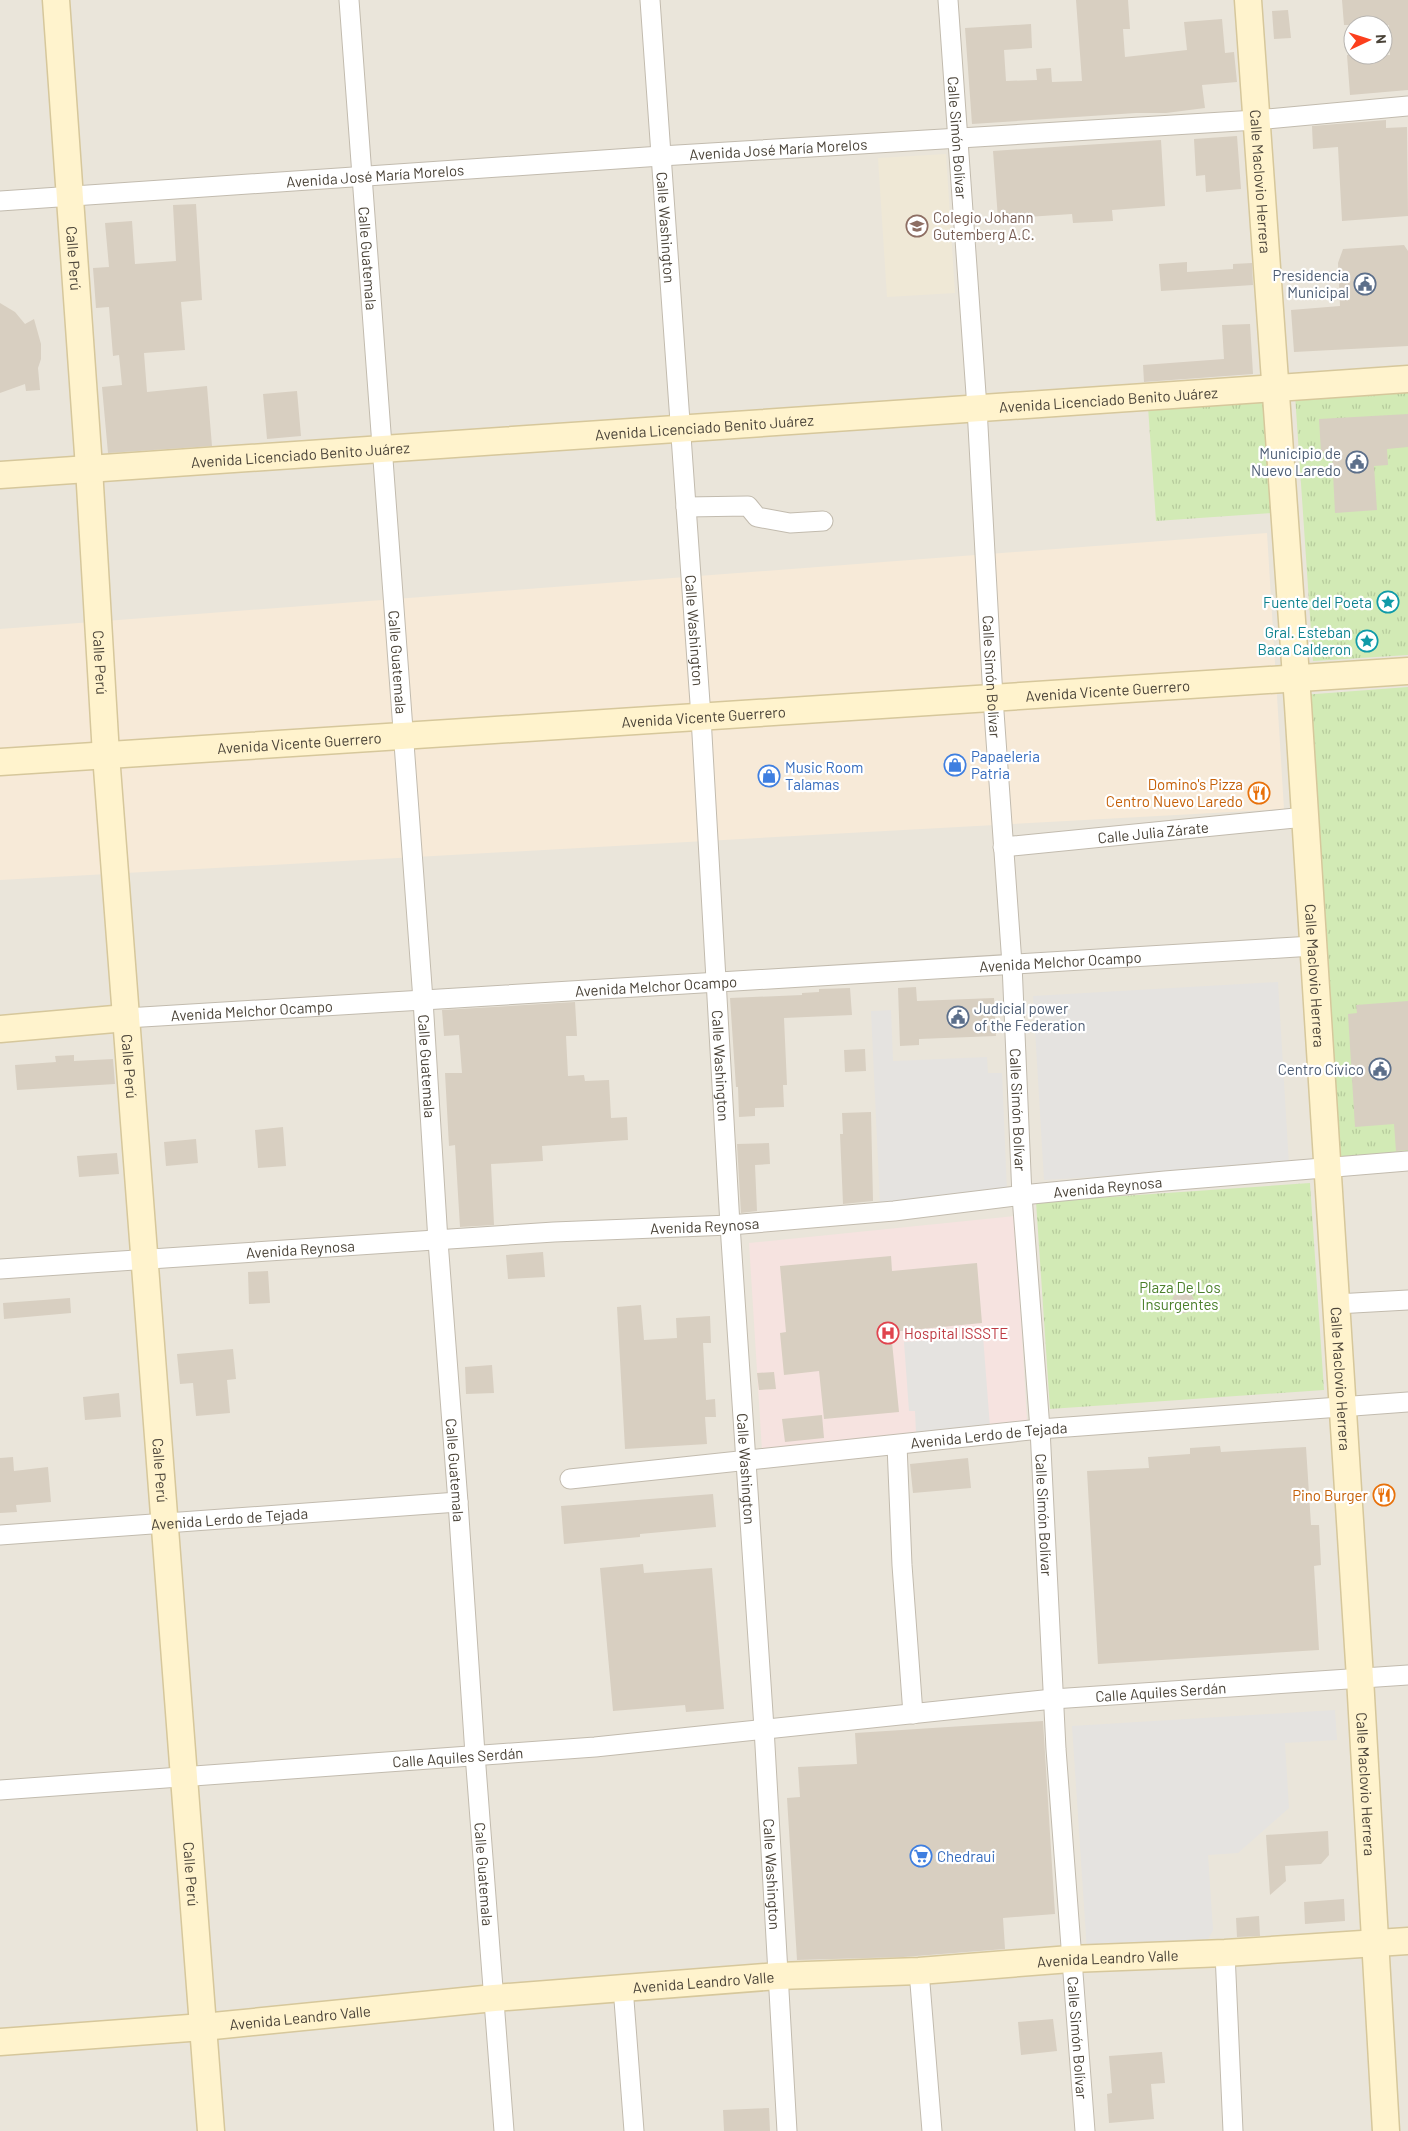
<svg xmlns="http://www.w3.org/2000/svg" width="1408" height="2131" viewBox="0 0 1408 2131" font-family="Barlow,sans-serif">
  <defs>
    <pattern id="park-tufts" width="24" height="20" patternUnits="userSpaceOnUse" patternTransform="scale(1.25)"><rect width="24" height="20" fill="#d2eab5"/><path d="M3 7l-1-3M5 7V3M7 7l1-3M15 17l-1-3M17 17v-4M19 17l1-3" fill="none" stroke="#b6ca9c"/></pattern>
  </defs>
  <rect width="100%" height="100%" fill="#f6f3ec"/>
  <path fill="#eae5da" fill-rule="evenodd" d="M0,0H1408V2131H0ZM1353,25H1383V55H1353Z"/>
  <path fill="#f7ead8" d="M1267,533L1284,809L0,880V629Z"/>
  <path fill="#efe8d6" d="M946,154L955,293L887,297L878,158Z"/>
  <path fill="#f6e3e0" d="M1015,1216L1027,1420L1024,1425L762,1451L749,1243Z"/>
  <path fill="url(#park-tufts)" d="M1408,388V655L1313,661L1295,395Z
    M1265,399L1273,513L1156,521L1148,407Z
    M1408,687V1153L1336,1159L1302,695Z
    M1310,1183L1324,1390L1050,1409L1036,1202Z"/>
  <path fill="#e5e3e0" d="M1278,982L1289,1165L1044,1180L1033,996Z
    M891,1010L893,1061L987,1057L988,1073H1002L1007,1191L880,1204L871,1011Z
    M983,1336L990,1427L916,1433L915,1411H909L904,1342Z
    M1335,1710L1337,1740L1285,1743L1289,1808L1238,1853L1208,1855L1213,1930L1206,1943L1087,1951L1072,1726Z"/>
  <path fill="#a9d4f2" d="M1380 602a9 9 0 1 1 18 0a9 9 0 1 1-18 0Z"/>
  <path fill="#d8cfc1" d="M1076,0H1128L1130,29H1123L1125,57L1187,50L1184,22L1222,19L1225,53L1234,52L1237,82L1202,85L1205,108L1166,113H1136L972,124L965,28L1031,24L1032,48L1004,50L1006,81L1037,80L1036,69L1051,68L1052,82L1082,81Z
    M1342,0H1408V90L1350,95L1347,55H1390L1389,25H1344Z
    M1288,10L1291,38L1274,39L1272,11Z
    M1386,120V128L1407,127L1408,216L1342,221L1338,147L1313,149L1312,126Z
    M1237,136L1241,189L1206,192L1205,175L1196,176L1194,139Z
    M1161,140L1165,206L1112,210L1113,221L1073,223L1072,214L998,219L993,151Z
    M196,204L202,300L181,302L185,350L144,353L147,392L207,386L212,446L108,453L102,387L122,385L119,355L113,356L109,307L96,308L93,268L109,267L105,223L132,221L135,264L176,261L173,205Z
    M1404,245L1408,251V346L1294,352L1291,310L1340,306L1338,263L1343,249Z
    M1187,262V272L1233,269V264L1252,263L1253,285L1161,291L1159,264Z
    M0,303L15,312L25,324L34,319L41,344V359L38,368L40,390L26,391L25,384L0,393Z
    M1250,324L1253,374L1144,382L1143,365L1224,359L1222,325Z
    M297,391L301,436L267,439L263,394Z
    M1408,414V447L1387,449L1388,465L1374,466L1377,510L1335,513L1332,452H1321L1319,419Z
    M916,987L917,1001L994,998L996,1036L919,1039V1045L900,1046L898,988Z
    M850,988L852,1015L784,1018L787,1085H783L784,1107L755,1108V1116L739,1117L738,1087H736L730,998L802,995V993L819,992V989Z
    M1408,1001V1150L1396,1151L1394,1124L1355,1127L1348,1014L1357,1013L1356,1005Z
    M575,1002L577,1036H566L568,1076L584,1075L585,1081L609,1080L611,1118L627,1117L628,1140L542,1146L543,1161L491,1164L494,1225L460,1227L455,1145L449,1146L445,1073H462L459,1035L444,1036L442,1010Z
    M865,1049L866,1071L845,1072L844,1050Z
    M74,1055V1061L113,1059L115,1084L17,1090L15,1065L56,1062L55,1056Z
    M871,1112L873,1201L843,1204L840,1134H843L842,1113Z
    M283,1127L286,1166L258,1168L255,1130Z
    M196,1139L198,1163L166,1166L164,1142Z
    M769,1143L770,1164L755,1165L757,1211L741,1213L737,1144Z
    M117,1153L119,1174L79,1177L77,1156Z
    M543,1252L545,1277L508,1279L506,1255Z
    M891,1256L892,1271L977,1263L982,1323L891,1332L899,1412L824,1419L819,1371L784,1375L780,1333L786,1332L780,1266Z
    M268,1271L270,1303L249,1304L248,1272Z
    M1172 1302a11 11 0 1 1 22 0a11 11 0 1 1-22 0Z
    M70,1298L71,1313L4,1319L3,1303Z
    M641,1305L644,1340L677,1338L676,1318L710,1316L711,1343H703L706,1400L715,1399L716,1417H705L707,1444L625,1449L617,1307Z
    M233,1349L236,1379L227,1380L230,1413L196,1416L193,1383L180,1384L177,1354Z
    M492,1365L494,1393L466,1394L465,1367Z
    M774,1372L776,1389L759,1390L757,1373Z
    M119,1393L121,1417L85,1420L83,1397Z
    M822,1415L824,1438L785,1442L782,1419Z
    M1220,1446L1221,1452L1306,1447L1311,1525H1319L1321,1565L1314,1566L1319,1650L1098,1664L1087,1471L1149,1468L1148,1457L1190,1454V1448Z
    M13,1457L14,1471L48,1467L51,1502L16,1505L17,1512L0,1513V1458Z
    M968,1458L971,1488L913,1493L910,1464Z
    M713,1494L716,1527L640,1534V1537L564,1544L561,1506Z
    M643,1564L644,1573L712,1568L724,1709L686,1712L685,1705L613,1711L600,1568Z
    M1043,1721L1055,1914L1003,1918L1005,1949L903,1957L797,1960L787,1798L800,1797L798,1767L857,1764L855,1733Z
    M1328,1831L1329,1855L1321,1864L1285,1866L1286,1881L1270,1895L1266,1835Z
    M1344,1899L1345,1921L1305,1924L1304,1902Z
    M1259,1916L1260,1936L1237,1937L1236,1918Z
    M1053,2019L1057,2051L1021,2055L1018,2022Z
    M1162,2052L1165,2083L1151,2084L1154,2119L1109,2123L1107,2094L1112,2093L1109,2056Z
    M769,2108L770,2131H724L723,2110Z"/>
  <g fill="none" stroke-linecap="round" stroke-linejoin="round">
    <g stroke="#c2bbae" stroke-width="21">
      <g id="street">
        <path id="s1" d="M349,0L423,1000L438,1241L458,1502L475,1754L504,2131"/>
        <path id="s2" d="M650,0L701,717L730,1225L764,1728L787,2131"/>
        <path id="s3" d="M948,0L977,408L993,698L1012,964L1022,1196L1040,1429L1056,1749L1085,2131"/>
        <path id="s4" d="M0,201L661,156L1256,120L1408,106"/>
        <path d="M686,507L748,506L757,517L790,523L823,521"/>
        <path id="s5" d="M1003,847L1305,817"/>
        <path id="s6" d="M126,1018L1313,946"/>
        <path id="s7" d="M0,1269L554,1232L730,1225L894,1211L1032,1194L1165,1181L1408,1161"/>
        <path d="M1336,1304L1408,1300"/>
        <path d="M897,1445L902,1565L913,1714"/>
        <path id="s8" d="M570,1479L1040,1429L1408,1402"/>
        <path id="s9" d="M0,1535L458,1502"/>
        <path id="s10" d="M0,1790L595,1747L1053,1699L1408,1675"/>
        <path d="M1225,1953L1233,2131"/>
        <path d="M919,1971L932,2131"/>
        <path d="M623,1987L634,2131"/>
      </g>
    </g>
    <g stroke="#d6c79b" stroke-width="29">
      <g id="secondary">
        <path id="s11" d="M56,0L89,468L106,755L211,2131"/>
        <path id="s12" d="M1248,0L1298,705L1360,1678L1386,2131"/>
        <path id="s13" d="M0,475L1408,379"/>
        <path id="s14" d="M0,762L1408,671"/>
        <path d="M0,1029L126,1018"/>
        <path id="s15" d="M0,2042L203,2027L494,1998L778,1976L919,1971L1070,1959L1225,1953L1408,1941"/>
      </g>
    </g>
    <use href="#street" stroke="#fff" stroke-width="19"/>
    <use href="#secondary" stroke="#fff3cd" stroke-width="26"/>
  </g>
  <defs>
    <g id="school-ring" transform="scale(1.125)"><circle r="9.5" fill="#fff" stroke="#8d6e63" stroke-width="1.5"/><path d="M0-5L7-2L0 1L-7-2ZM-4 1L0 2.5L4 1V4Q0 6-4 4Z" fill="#8d6e63"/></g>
    <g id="civic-ring" transform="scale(1.125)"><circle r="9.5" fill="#fff" stroke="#5c6f8a" stroke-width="1.5"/><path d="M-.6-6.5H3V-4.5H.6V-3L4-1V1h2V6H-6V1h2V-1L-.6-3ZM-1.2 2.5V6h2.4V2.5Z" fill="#5c6f8a"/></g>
    <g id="sight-ring" transform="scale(1.125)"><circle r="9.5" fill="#fff" stroke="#0f9aa8" stroke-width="1.5"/><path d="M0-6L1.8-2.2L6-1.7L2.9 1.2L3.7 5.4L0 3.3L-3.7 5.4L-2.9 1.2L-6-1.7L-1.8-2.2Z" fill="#0f9aa8"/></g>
    <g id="shop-ring" transform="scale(1.125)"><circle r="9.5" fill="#fff" stroke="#3f7fe0" stroke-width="1.5"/><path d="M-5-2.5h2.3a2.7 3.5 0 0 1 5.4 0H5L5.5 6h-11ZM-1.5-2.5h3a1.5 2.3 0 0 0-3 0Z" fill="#3f7fe0"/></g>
    <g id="restaurant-ring" transform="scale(1.125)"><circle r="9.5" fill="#fff" stroke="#e8710a" stroke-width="1.5"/><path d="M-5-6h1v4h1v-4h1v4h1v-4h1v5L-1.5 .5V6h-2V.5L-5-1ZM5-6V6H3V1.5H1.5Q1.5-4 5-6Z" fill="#e8710a"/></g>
    <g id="hospital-ring" transform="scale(1.125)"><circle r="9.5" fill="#fff" stroke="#e0444e" stroke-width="1.5"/><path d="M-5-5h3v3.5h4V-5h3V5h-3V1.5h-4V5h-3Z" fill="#e0444e"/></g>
    <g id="supermarket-ring" transform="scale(1.125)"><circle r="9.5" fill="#fff" stroke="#3f7fe0" stroke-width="1.5"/><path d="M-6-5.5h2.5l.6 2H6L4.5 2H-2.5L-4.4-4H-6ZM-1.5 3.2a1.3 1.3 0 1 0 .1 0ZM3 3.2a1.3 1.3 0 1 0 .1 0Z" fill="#3f7fe0"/></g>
  </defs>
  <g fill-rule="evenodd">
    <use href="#school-ring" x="917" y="226"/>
    <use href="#civic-ring" x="1365" y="284"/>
    <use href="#civic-ring" x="1357" y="462"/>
    <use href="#sight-ring" x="1388" y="602"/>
    <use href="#sight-ring" x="1367" y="641"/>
    <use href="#shop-ring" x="955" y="765"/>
    <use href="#shop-ring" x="769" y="776"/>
    <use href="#restaurant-ring" x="1259" y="793"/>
    <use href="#civic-ring" x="958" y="1017"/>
    <use href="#civic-ring" x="1380" y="1069"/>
    <use href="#hospital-ring" x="888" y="1333"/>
    <use href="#restaurant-ring" x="1384" y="1495"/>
    <use href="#supermarket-ring" x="921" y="1856"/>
  </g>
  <g text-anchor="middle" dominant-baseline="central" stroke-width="4.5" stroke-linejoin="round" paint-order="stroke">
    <g font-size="15" fill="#4b4439" stroke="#fff">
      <text stroke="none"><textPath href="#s3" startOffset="138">Calle Simón Bolívar</textPath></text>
      <text stroke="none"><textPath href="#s4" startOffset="780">Avenida José María Morelos</textPath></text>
      <text stroke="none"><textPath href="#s4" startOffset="376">Avenida José María Morelos</textPath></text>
      <text stroke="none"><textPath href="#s12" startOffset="182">Calle Maclovio Herrera</textPath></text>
      <text stroke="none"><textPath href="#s2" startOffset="228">Calle Washington</textPath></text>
      <text stroke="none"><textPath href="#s11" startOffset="259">Calle Perú</textPath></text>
      <text stroke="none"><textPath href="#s1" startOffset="259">Calle Guatemala</textPath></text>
      <text stroke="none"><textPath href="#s13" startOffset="1111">Avenida Licenciado Benito Juárez</textPath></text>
      <text stroke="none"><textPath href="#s13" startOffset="706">Avenida Licenciado Benito Juárez</textPath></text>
      <text stroke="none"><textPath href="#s13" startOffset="301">Avenida Licenciado Benito Juárez</textPath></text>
      <text stroke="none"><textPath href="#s2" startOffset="632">Calle Washington</textPath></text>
      <text stroke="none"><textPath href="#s1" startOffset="664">Calle Guatemala</textPath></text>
      <text stroke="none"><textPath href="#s11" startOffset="664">Calle Perú</textPath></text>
      <text stroke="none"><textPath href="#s3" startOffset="678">Calle Simón Bolívar</textPath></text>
      <text stroke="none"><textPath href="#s14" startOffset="1110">Avenida Vicente Guerrero</textPath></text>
      <text stroke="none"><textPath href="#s14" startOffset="705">Avenida Vicente Guerrero</textPath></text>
      <text stroke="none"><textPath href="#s14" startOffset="300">Avenida Vicente Guerrero</textPath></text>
      <text stroke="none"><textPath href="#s5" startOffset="151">Calle Julia Zárate</textPath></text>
      <text stroke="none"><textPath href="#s6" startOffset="936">Avenida Melchor Ocampo</textPath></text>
      <text stroke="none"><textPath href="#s12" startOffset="978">Calle Maclovio Herrera</textPath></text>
      <text stroke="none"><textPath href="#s6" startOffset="531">Avenida Melchor Ocampo</textPath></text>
      <text stroke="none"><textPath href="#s6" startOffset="126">Avenida Melchor Ocampo</textPath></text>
      <text stroke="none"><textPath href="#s1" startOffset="1069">Calle Guatemala</textPath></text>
      <text stroke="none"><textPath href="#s2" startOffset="1068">Calle Washington</textPath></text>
      <text stroke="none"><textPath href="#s11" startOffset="1069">Calle Perú</textPath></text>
      <text stroke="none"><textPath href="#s3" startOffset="1112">Calle Simón Bolívar</textPath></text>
      <text stroke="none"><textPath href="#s7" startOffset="1111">Avenida Reynosa</textPath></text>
      <text stroke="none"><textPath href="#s7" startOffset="706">Avenida Reynosa</textPath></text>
      <text stroke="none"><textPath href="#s7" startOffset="301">Avenida Reynosa</textPath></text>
      <text stroke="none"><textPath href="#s12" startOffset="1382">Calle Maclovio Herrera</textPath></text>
      <text stroke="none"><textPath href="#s8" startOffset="421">Avenida Lerdo de Tejada</textPath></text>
      <text stroke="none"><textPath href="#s1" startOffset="1474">Calle Guatemala</textPath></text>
      <text stroke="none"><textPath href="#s11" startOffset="1474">Calle Perú</textPath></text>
      <text stroke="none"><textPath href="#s2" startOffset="1472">Calle Washington</textPath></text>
      <text stroke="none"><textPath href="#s3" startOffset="1518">Calle Simón Bolívar</textPath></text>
      <text stroke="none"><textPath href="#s9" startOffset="230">Avenida Lerdo de Tejada</textPath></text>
      <text stroke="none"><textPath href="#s10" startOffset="1165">Calle Aquiles Serdán</textPath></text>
      <text stroke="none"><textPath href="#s10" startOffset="459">Calle Aquiles Serdán</textPath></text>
      <text stroke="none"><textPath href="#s12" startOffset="1788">Calle Maclovio Herrera</textPath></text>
      <text stroke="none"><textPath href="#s11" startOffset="1879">Calle Perú</textPath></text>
      <text stroke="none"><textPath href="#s1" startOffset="1879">Calle Guatemala</textPath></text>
      <text stroke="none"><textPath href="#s2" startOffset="1878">Calle Washington</textPath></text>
      <text stroke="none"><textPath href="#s15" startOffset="1111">Avenida Leandro Valle</textPath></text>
      <text stroke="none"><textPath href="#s15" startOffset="706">Avenida Leandro Valle</textPath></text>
      <text stroke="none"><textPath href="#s15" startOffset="301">Avenida Leandro Valle</textPath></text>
      <text stroke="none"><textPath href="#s3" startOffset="2042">Calle Simón Bolívar</textPath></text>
    </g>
    <g font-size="15" fill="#785e54" stroke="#fff" text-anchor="start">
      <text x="933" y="217">Colegio Johann<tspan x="933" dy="17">Gutemberg A.C.</tspan></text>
    </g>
    <g font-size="15" fill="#4e5e75" stroke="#fff" text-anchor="end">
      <text x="1349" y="275">Presidencia<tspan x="1349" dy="17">Municipal</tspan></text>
      <text x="1341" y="453">Municipio de<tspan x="1341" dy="17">Nuevo Laredo</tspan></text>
      <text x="974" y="1008" text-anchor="start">Judicial power<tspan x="974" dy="17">of the Federation</tspan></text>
      <text x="1364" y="1069">Centro Cívico</text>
    </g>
    <g font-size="15" fill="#0d838f" stroke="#fff" text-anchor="end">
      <text x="1372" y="602">Fuente del Poeta</text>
      <text x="1351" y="632">Gral. Esteban<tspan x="1351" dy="17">Baca Calderon</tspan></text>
    </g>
    <g font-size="15" fill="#366cbe" stroke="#fff" text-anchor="start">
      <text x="971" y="756">Papaeleria<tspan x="971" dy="17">Patria</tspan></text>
      <text x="785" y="767">Music Room<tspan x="785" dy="17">Talamas</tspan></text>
      <text x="937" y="1856">Chedraui</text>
    </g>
    <g font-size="15" fill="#c56008" stroke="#fff" text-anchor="end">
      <text x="1243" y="784">Domino's Pizza<tspan x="1243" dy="17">Centro Nuevo Laredo</tspan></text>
      <text x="1368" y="1495">Pino Burger</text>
    </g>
    <g font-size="15" fill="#4a7f2a" stroke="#fff">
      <text x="1180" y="1287">Plaza De Los<tspan x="1180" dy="17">Insurgentes</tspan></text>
    </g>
    <g font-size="15" fill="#be3a42" stroke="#fff" text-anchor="start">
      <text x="904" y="1333">Hospital ISSSTE</text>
    </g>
  </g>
  <g transform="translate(1368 40) rotate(86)"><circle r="24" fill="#ffffff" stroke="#b7b4b0"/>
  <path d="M0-4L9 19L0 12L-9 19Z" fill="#fc3f1d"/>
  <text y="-8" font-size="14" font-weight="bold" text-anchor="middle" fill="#4b4439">N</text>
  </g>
</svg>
